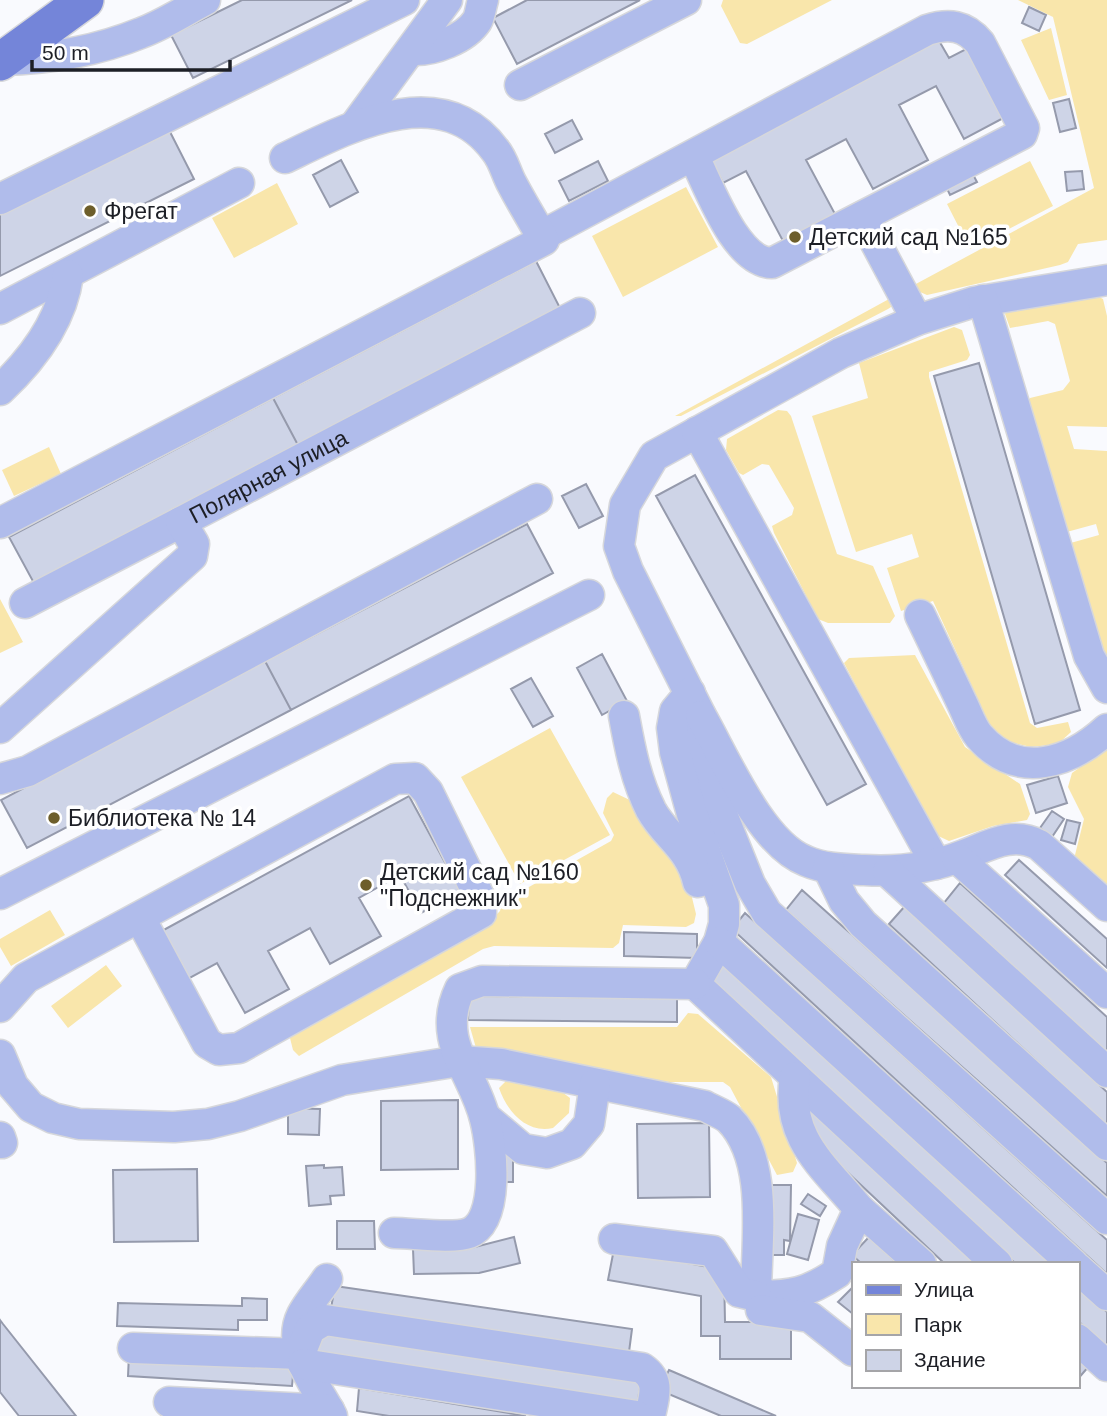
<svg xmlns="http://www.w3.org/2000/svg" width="1107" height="1416" viewBox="0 0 1107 1416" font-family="Helvetica,sans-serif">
  <rect width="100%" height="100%" fill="#f9fafe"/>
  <path fill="#f9e6ab" d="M723,0H832L747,44L740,43L721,6Z
    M1018,0H1107V240L1078,244L1068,262L1060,265L927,295L920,292L914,285L1094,188L1053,17Z
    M1051,28L1067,95L1049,100L1021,40Z
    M1030,161L1053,206L970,249L947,204Z
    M277,183L298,224L234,258L212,218Z
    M686,187L718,247L623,297L592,236Z
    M1097,296L1103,299L1107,316V427L1067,426L1074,449L1107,451V667L1067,544L1099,535L1096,524L1063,533L1027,402L1030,398L1063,390L1070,381L1055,324L1048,321L1010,328L1005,314L1007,310Z
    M889,299L891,307L888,309L681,416H675Z
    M954,327L962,330L970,355L967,360L929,372V377L1030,723L1037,728L1068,722L1071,732L1058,744L1031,747L1009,742L990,726L933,601L901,611L887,568L919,557L912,534L856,552L812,416L868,398L859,363Z
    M778,410L787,411L791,416L837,554L873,566L895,616L890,623H828L818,619L774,533L772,526L792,515L794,508L769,465L762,464L743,475L739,473L726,450L727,439Z
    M49,447L61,474L14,496L2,470Z
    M0,599L23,642L0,653Z
    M915,655L965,747L1020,784L1030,814L1027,820L993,826L949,841L934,834L844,663L849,658Z
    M550,728L610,835L520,884L461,777Z
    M1107,748V892L1073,863L1084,819L1068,787L1072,773Z
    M613,792L634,802L686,873L696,914L694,923L686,927L623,925L619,943L613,948L494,946L483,949L299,1056L293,1050L290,1038L298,1028L495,916L500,911L505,891L520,892L611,841L614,835L603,813L607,798Z
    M50,910L65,935L11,966L0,947V939Z
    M106,965L122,986L68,1028L51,1006Z
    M688,1013L698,1014L771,1077L797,1163L793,1172L777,1175L730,1087L723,1082H669L476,1048L470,1027H677Z
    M515,1080L562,1092L570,1098L569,1113L553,1128C526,1134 507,1111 499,1088L506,1081Z"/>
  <path fill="#ced4e7" stroke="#959aac" stroke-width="2" d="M242,0H352L193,78L171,35Z
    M527,0H640L517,64L493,18Z
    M1029,7L1046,15L1039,31L1022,23Z
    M938,39L949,58L972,46L1009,115L964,139L936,86L899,105L928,160L873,189L846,139L806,160L835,214L783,241L746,171L723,183L710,159Z
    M1069,99L1076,128L1060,132L1053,103Z
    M572,120L582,139L555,153L545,134Z
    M166,124L194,179L0,276V208Z
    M341,160L358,192L330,207L313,175Z
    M598,161L608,181L569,201L559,181Z
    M969,167L977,182L950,195L943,180Z
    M1082,171L1084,189L1067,191L1065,172Z
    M536,261L561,310L299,447L273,398Z
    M979,363L1080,710L1035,724L934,376Z
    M273,398L299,447L35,585L9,537Z
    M695,475L866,784L827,805L656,496Z
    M586,484L603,516L579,528L562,496Z
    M527,524L553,573L291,710L265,661Z
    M602,654L627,701L602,715L577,668Z
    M265,661L291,710L27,848L1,800Z
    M531,678L553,716L533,727L511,689Z
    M1058,776L1067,803L1036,813L1027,785Z
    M409,796L461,892L421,913L400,875L359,898L381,936L330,964L310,928L268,951L289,989L245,1013L217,963L186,980L160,932Z
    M1052,811L1064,819L1052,837L1040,828Z
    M1067,820L1080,823L1075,844L1061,840Z
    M1019,860L1107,939V968L1005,875Z
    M960,883L1107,1017V1053L944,903Z
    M802,890L1107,1163V1196L786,910Z
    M905,906L1107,1092V1126L889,924Z
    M745,913L1107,1240V1274L732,929Z
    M624,932L697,934V958L624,956Z
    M719,961L1054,1264H1016L704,977Z
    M469,996L677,998V1022L468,1020Z
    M458,1100V1169L381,1170V1101Z
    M810,1106L979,1264H945L812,1139Z
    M288,1108L320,1109L319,1135L288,1134Z
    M709,1123L710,1197L638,1198L637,1124Z
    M500,1156H513V1182H500Z
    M324,1165V1168L342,1167L344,1195L330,1196L331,1204L309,1206L306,1166Z
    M197,1169L198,1241L114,1242L113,1170Z
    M771,1185H791L790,1241L784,1240V1255H762L771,1210Z
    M808,1194L826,1206L820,1216L801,1204Z
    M798,1214L819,1220L808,1260L787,1254Z
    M337,1221H374L375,1249H337Z
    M514,1237L520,1263L479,1273L414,1274L413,1249L471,1248Z
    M869,1237L898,1264H862L852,1255Z
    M614,1249L724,1270L725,1322H791V1359H720V1336H701V1296L608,1280Z
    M1077,1285L1107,1312V1348L1077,1320Z
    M335,1286L632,1329L629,1352L331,1308Z
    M853,1287V1314L838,1302Z
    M242,1298L267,1299V1320H238V1330L117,1326L118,1303L242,1306Z
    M0,1320L3,1324L76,1416H19L0,1392Z
    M320,1327L641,1376L638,1402L316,1352Z
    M129,1354L294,1365L292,1386L128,1376Z
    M1077,1356L1089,1366L1077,1380Z
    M669,1370L776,1416H721L659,1390Z
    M359,1388L526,1416H389L357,1411Z"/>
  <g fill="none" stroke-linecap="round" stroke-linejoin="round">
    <g stroke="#d6d7db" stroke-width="33">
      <g id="minor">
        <path d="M413,50C433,51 465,39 477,21C480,16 481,6 483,0"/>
        <path d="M2,60C49,59 97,51 141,33C163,25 184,11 205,0"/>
        <path d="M520,85L686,0"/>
        <path d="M356,124L447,0"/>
        <path d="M0,199L404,0"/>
        <path d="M862,217L917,320"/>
        <path d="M541,236L927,30C949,23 965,25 980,43L1024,128L1022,134L772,263C735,262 709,186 693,155"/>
        <path d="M1107,280L974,302L917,320L841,353L654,456L625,505L619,546L628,571L700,714L698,735L701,762L750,884L767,913L1107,1219"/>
        <path d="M983,300L1089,656L1107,688"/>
        <path d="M0,309L239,183"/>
        <path d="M0,390C33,359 62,321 68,275"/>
        <path d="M697,432L936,864"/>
        <path d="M0,523L544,240C533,221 522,203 512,184C506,173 503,159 495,150C441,77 348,128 285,158"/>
        <path d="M25,603L181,522"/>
        <path d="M920,615C934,644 948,673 962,703C967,713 972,728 979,736C1018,781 1070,763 1107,729"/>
        <path d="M690,693L675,711L672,728L675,752L692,814L724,905V924L719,942L695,984L997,1264"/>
        <path d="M624,716C630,749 636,780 651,810C665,836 690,847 698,882"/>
        <path d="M701,716C725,758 761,844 806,861C824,869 844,869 864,870C897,872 932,868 964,855C990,845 1013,831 1039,845L1107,906"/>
        <path id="s1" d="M0,728L192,556L194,544L181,522L580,313"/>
        <path d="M0,779L28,771L537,499"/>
        <path d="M957,858L1107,993"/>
        <path d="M828,868L844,901L863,924L1107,1145"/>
        <path d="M888,872L1107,1072"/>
        <path d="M0,894L589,595"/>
        <path d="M719,942L1073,1264"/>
        <path d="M0,1007L26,978L395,779L415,778L428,792L481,900V913L239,1048L219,1050L207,1043L140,918"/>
        <path d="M0,1055L13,1086L31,1107L53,1118L79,1124L174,1127L208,1124L240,1116L342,1080L459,1061L501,1064L705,1106C712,1110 723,1114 729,1119C770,1160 756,1242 756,1296C792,1296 807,1293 837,1273L842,1246L859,1209C823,1165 785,1138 795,1077"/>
        <path d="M485,1117L523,1149L547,1153L572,1144L589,1124L595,1084"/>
        <path d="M0,1137L2,1143"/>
        <path d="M859,1209L921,1264"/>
        <path d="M394,1233C412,1233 453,1239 469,1233C500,1221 492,1146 485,1119C474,1073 435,1041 460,989L482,981L695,984"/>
        <path d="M614,1239L713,1251L739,1292L756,1296"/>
        <path d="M1077,1268L1107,1295"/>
        <path d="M327,1279C319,1291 308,1303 302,1315C285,1349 317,1387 332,1416"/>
        <path d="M761,1310L810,1317L853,1351"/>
        <path d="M1077,1339L1107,1366"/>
        <path d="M133,1348L300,1354L310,1329L325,1320L642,1368C661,1381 654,1396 650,1416"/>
        <path d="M303,1364L637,1416"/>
        <path d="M169,1402L329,1410"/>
      </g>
    </g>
    <g stroke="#d6d7db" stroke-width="40">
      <path id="major" d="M0,62L85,0"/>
    </g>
    <use href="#minor" stroke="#b0bceb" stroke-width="30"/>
    <use href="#major" stroke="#7485d9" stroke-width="37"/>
  </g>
  <g fill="#6d5e2b" stroke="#fff" stroke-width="2.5">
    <circle cx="90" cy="211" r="7"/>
    <circle cx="795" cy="237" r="7"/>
    <circle cx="54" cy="818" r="7"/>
    <circle cx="366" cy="885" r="7"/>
  </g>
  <g text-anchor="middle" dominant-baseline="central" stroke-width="7" stroke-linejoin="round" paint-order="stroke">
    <g font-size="23" fill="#1d1f26" stroke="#fff" text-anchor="start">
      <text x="104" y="211">Фрегат</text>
      <text x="809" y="237">Детский сад №165</text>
      <text x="68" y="818">Библиотека № 14</text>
      <text x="380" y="872">Детский сад №160<tspan x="380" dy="26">"Подснежник"</tspan></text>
    </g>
    <g font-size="23" fill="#1d1f26" stroke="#fff">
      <text stroke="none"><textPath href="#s1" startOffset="394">Полярная улица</textPath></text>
    </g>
  </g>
  <rect x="852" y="1262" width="228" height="126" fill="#ffffff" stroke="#a5a5a8" stroke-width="2"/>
  <rect x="866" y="1285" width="35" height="10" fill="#7485d9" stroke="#a5a5a8" stroke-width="2"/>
  <text x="914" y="1297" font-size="21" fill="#1d1f26">Улица</text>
  <rect x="866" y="1314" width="35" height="21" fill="#f9e6ab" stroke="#a5a5a8" stroke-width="2"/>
  <text x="914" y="1332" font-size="21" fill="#1d1f26">Парк</text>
  <rect x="866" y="1350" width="35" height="21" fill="#ced4e7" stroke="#a5a5a8" stroke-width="2"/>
  <text x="914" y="1367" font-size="21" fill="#1d1f26">Здание</text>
  <path d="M32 60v10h198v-10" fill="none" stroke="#1d1f26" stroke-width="3.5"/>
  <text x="42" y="60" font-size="21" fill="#1d1f26" stroke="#ffffff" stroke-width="5" paint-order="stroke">50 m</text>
</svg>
